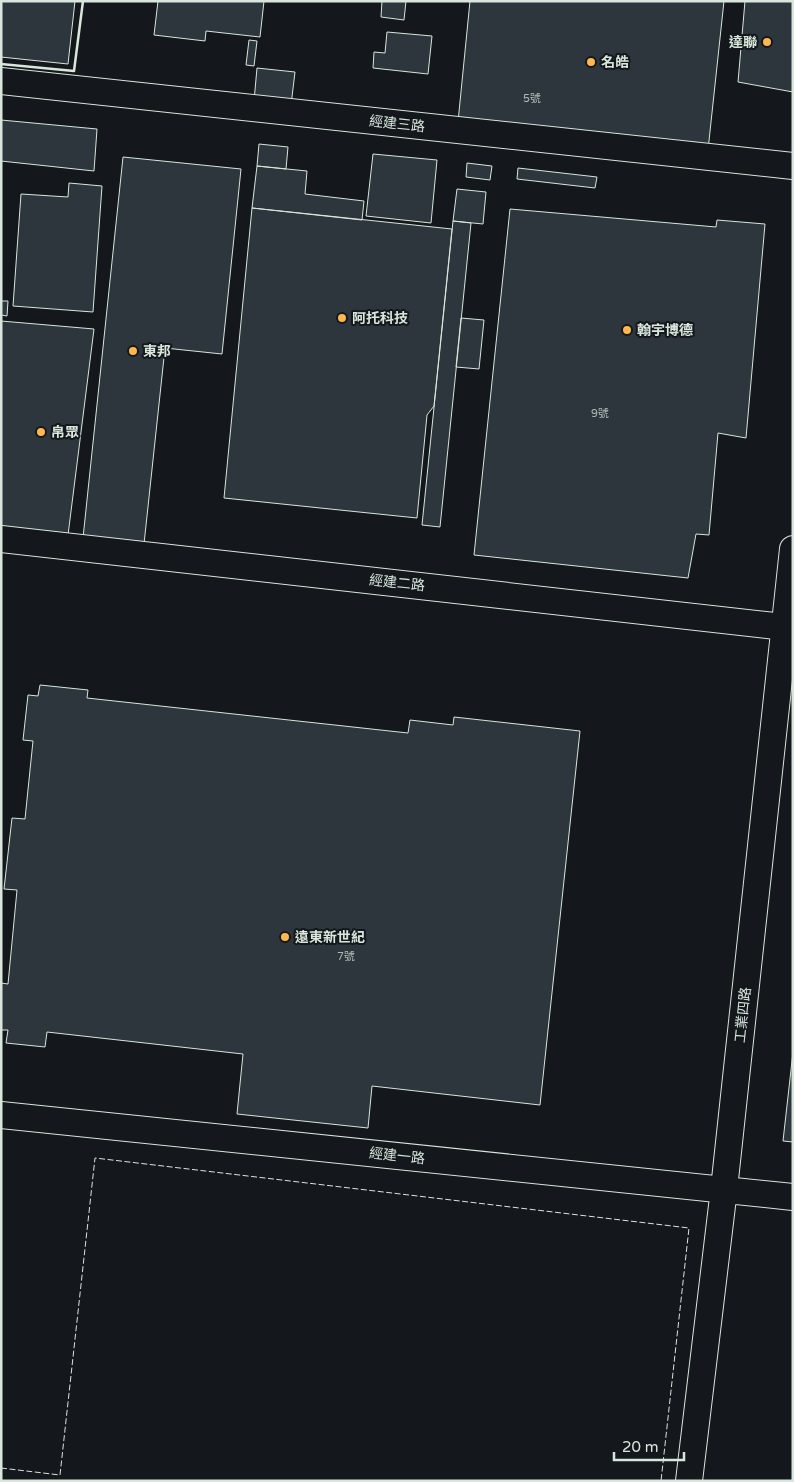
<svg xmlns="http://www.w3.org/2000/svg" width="794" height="1482" viewBox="0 0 794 1482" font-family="'Varela Round','Noto Sans TC',sans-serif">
  <rect width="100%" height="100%" fill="#14181c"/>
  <path fill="#2c363c" stroke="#d8e6dc" d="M1,1H75L68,64L1,57Z
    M158,1H264L260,37L206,31L205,41L154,35Z
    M382,1H406L404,20L381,17Z
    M470,1H724L708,150L458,122Z
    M745,1H793V92L738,82Z
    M387,32L432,36L428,74L373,68L374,52L385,53Z
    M249,40L257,41L254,66L246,65Z
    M257,68L295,72L291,105L254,101Z
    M1,120L97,129L94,171L1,161Z
    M259,144L288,147L286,169L257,166Z
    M373,154L437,160L431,223L366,216Z
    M123,157L241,169L222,354L165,348L144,544L83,538Z
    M467,163L492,166L490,180L466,177Z
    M257,166L307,171L305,194L364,201L362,220L252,208Z
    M518,168L597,177L595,188L517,179Z
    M69,183L102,186L93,312L13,306L21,194L68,197Z
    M457,189L486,192L483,224L453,221Z
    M252,208L452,229L434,406L427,415L417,518L224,498Z
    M510,209L716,227L717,220L765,224L746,438L718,433L709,535L696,534L688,578L474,555Z
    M453,221L471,223L440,527L422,525Z
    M1,301H8L7,316L1,315Z
    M461,318L484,320L479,369L456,367Z
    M1,321L94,329L67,543L1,536Z
    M40,685L88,690L87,698L408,733L410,720L453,725L454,717L580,731L540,1105L372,1086L368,1128L237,1114L243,1054L47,1032L45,1047L6,1043L8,1030H1V983L8,984L17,890L4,889L12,818L25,819L33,741L23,740L28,695L38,696Z
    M793,1052V1142L783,1141Z"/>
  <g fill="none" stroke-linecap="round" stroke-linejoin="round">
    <g stroke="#d8e6dc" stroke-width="28">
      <path id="minor" d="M1,81L793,166
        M1,539L793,628
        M1,1115L793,1197
        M689,1481L724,1189L793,549"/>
    </g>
    <use href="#minor" stroke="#14181c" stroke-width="26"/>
    <path stroke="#d8e6dc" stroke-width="1" stroke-dasharray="6 2.5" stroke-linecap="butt" d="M1,1468L60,1475L95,1158L689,1228L661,1481"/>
    <path stroke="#d8e6dc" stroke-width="2.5" d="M1,64L74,71L83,1"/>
  </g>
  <g fill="#ffb74d" stroke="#14181c" stroke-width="2">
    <circle cx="767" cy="42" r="5"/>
    <circle cx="591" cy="62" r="5"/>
    <circle cx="342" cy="318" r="5"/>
    <circle cx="627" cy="330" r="5"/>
    <circle cx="133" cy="351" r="5"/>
    <circle cx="41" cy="432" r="5"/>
    <circle cx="285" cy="937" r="5"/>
  </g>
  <g text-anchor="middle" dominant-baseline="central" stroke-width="4" stroke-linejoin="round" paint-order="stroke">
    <g font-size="11" fill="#adbab4">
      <text x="532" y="98">5號</text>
      <text x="600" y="413">9號</text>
      <text x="346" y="956">7號</text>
    </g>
    <g font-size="14" font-weight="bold" fill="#d8e6dc" stroke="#14181c" text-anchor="start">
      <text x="757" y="42" text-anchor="end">達聯</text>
      <text x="601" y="62">名皓</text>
      <text x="352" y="318">阿托科技</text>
      <text x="637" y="330">翰宇博德</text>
      <text x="143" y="351">東邦</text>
      <text x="51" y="432">帛眾</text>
      <text x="295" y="937">遠東新世紀</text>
    </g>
    <g font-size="14" fill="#d8e6dc" stroke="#14181c">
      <text transform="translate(397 124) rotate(6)">經建三路</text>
      <text transform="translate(397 583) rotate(6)">經建二路</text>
      <text transform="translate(743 1015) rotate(-84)">工業四路</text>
      <text transform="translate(397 1156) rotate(6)">經建一路</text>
    </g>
  </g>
  <rect width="794" height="1482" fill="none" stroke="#d8e6dc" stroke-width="5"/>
  <path d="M614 1452v8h70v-8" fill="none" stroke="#d8e6dc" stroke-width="2.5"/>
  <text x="622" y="1452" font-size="15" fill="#d8e6dc" stroke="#14181c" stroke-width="4" paint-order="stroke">20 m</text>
</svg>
